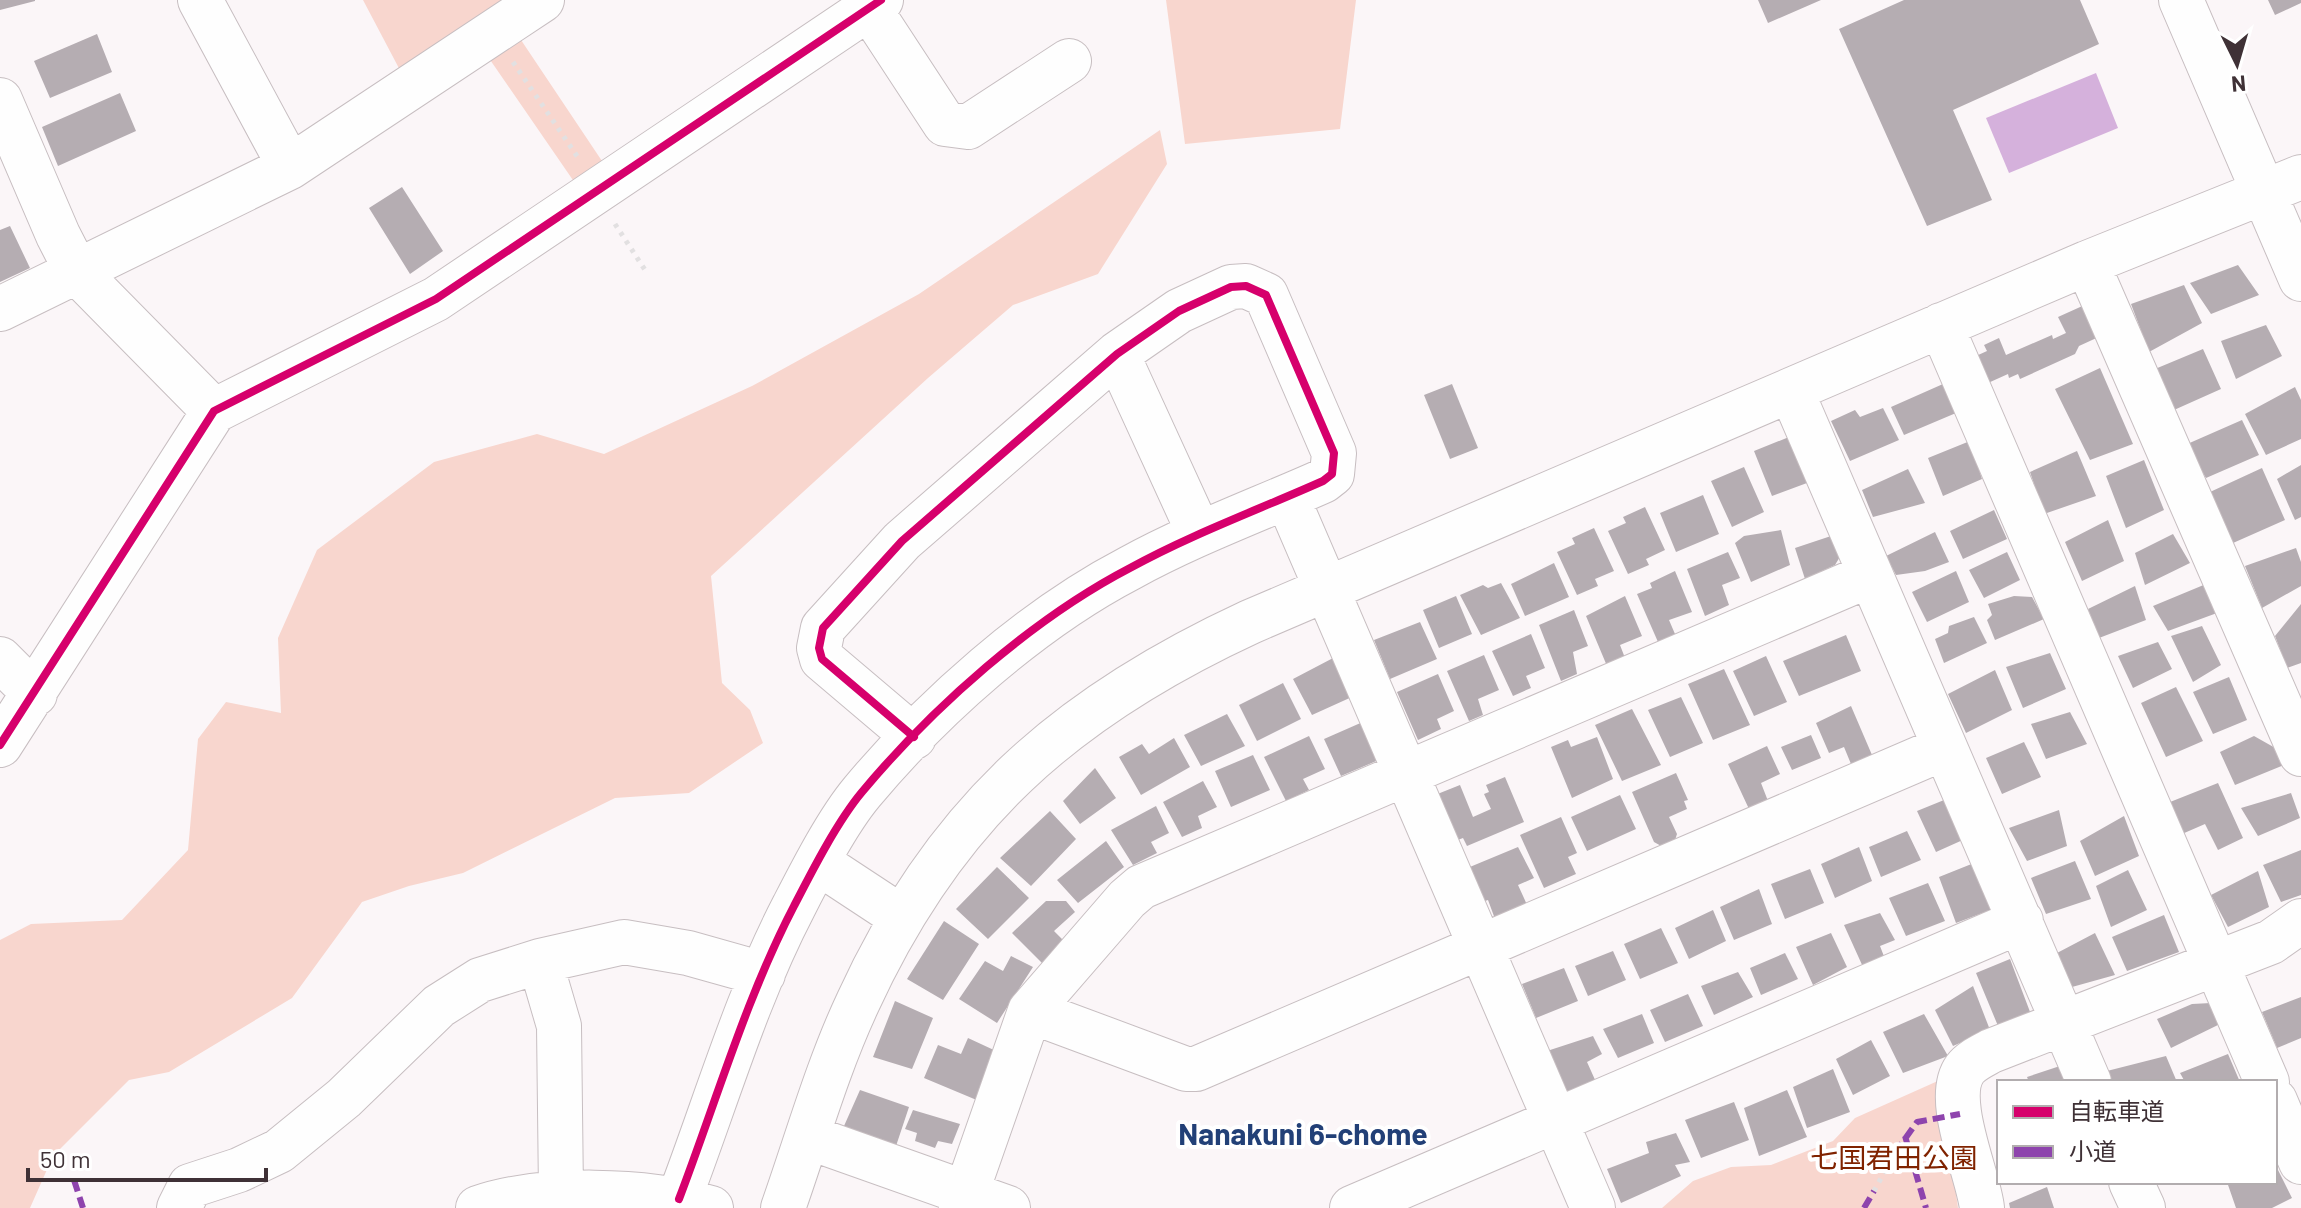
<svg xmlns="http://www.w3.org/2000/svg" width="2301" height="1208" viewBox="0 0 2301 1208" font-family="Barlow,'Noto Sans JP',sans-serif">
  <rect width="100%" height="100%" fill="#fbf6f8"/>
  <path fill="#f8d6ce" d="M363,0H510L402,74Z
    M1166,0H1356L1340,129L1185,144Z
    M515,31L606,167L577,186L484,51Z
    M1160,130L1167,164L1098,274L1013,305L928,378L711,576L722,683L750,710L763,743L689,793L615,798L463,873L409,886L362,902L292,998L169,1072L129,1080L53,1156L30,1208H0V940L31,924L122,920L188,850L198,739L226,702L281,713L278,638L317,550L434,462L537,434L604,454L752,386L919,294Z
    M1940,1080L1958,1208H1662L1693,1181L1731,1167L1771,1165L1833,1141L1855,1118Z"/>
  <path fill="#d5b1dc" d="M2096,73L2118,128L2009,173L1986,118Z"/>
  <path fill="#b5adb2" d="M0,0H35V1L0,10Z
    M1758,0H1821L1768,23Z
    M1904,0H2080L2099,44L1953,110L1992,200L1927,226L1839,29Z
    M2268,0H2301V3L2275,15Z
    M97,34L112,72L50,98L34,61Z
    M120,93L136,131L58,166L42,127Z
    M402,187L443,251L410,274L369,208Z
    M10,226L30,268L0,282V230Z
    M2238,265L2259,295L2211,314L2190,283Z
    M2184,285L2202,323L2149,352L2131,304Z
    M2089,303L2103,335L2079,346L2075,354L2020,379L2018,374L2009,378L2008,374L1988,383L1976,356L1987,351L1984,345L1999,338L2006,355L2052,335L2053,339L2066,333L2058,317Z
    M2266,325L2282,356L2236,379L2221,341Z
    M2203,349L2221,389L2174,410L2155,369Z
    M2100,368L2133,444L2090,460L2055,389Z
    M1452,384L1478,448L1450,459L1424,395Z
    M1943,384L1956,413L1904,435L1891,407Z
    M2295,387L2301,400V439L2266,455L2245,414Z
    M1883,408L1899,440L1850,461L1831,421L1855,410L1860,417Z
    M2242,420L2259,455L2206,478L2185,445Z
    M1789,437L1807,483L1772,496L1754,451Z
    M1970,441L1982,479L1943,496L1928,458Z
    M2077,451L2096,496L2044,514L2030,472Z
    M2144,460L2164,510L2126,528L2106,476Z
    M2301,465V517L2295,520L2277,479Z
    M1744,467L1764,512L1732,527L1711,481Z
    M2262,468L2285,520L2233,543L2210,492Z
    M1908,469L1925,503L1873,517L1862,490Z
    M1703,495L1719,534L1676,552L1660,513Z
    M1645,507L1665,550L1646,559L1649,565L1628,574L1608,531L1626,523L1623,517Z
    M1994,510L2007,539L1963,559L1950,531Z
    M2108,520L2124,561L2082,581L2065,542Z
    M1594,528L1614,571L1595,579L1598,586L1577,595L1557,552L1575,544L1572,538Z
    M1781,530L1790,565L1751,582L1735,543L1744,536Z
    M1935,532L1949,562L1925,571L1896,575L1886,556Z
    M2173,534L2190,563L2145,585L2135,553Z
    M1834,535L1844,550L1835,565L1805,579L1795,548Z
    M2296,548L2301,562V586L2262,608L2245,566Z
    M1728,552L1740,578L1722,585L1729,605L1705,616L1687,569Z
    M2007,552L2020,580L1984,598L1969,570Z
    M1554,563L1569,597L1525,616L1511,584Z
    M1675,571L1692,612L1669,620L1675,634L1658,642L1637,594L1652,588L1650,583Z
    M1956,571L1969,602L1927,622L1912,592Z
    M1501,583L1520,618L1481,635L1460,595L1483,585L1488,588Z
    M2206,584L2217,613L2168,631L2153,606Z
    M2135,586L2146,620L2099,638L2088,609Z
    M1456,596L1472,634L1439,648L1423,610Z
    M1625,596L1642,636L1620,645L1625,658L1607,666L1586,616Z
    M2014,596L2032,597L2044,619L1995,640L1987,620L1992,615L1988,604Z
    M2301,604V663L2287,668L2275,636Z
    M1574,610L1588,646L1573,652L1577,674L1561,681L1539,625Z
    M1974,617L1987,643L1944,663L1935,639L1948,633L1949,626Z
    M1420,622L1437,659L1390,679L1374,640Z
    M2202,626L2221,665L2193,682L2171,636Z
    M1531,634L1545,668L1526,676L1531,688L1513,696L1492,651Z
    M1846,635L1861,671L1799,696L1783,661Z
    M2158,642L2172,669L2133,688L2118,656Z
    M2050,653L2066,689L2023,708L2006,667Z
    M1484,655L1499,690L1478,699L1483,715L1469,721L1447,671Z
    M1766,656L1787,702L1754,716L1733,671Z
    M1335,657L1354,696L1312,715L1293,679Z
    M1724,669L1750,725L1713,740L1688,684Z
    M1995,670L2012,710L1966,733L1948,694Z
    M1438,674L1454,711L1437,719L1441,729L1418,740L1397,692Z
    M2229,677L2247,720L2213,734L2193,692Z
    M1283,683L1301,719L1257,741L1239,705Z
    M2176,687L2203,741L2166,757L2141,703Z
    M1681,697L1703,743L1670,757L1648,710Z
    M1851,706L1872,755L1851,764L1844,747L1829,753L1816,723Z
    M1632,709L1661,765L1622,781L1595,725Z
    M2070,712L2087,744L2046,759L2031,724Z
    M1227,714L1245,746L1201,766L1184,735Z
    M1365,721L1381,759L1341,776L1324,739Z
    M1811,735L1821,758L1792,770L1781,747Z
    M1309,736L1325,769L1303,779L1309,790L1286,801L1264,757Z
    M2254,736L2277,749L2284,765L2235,785L2220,752Z
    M1597,737L1613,779L1572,798L1551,747L1568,740L1571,747Z
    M1174,738L1190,767L1141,795L1119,757L1142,744L1149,754Z
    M2024,742L2041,777L2002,794L1986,758Z
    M1767,746L1780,774L1761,783L1768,801L1749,809L1728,764Z
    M1253,755L1270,790L1231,807L1215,771Z
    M1095,768L1116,798L1080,824L1063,801Z
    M1676,773L1688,800L1684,801L1687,809L1669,817L1677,834L1674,843L1663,847L1654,842L1632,792Z
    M1505,777L1524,822L1467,846L1463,838L1455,841L1435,795L1460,785L1473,817L1491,809L1484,794L1489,792L1486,785Z
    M1203,781L1217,807L1198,816L1202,828L1182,837L1163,802Z
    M2218,783L2243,838L2218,850L2205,824L2182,834L2165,804Z
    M2291,793L2300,818L2258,836L2241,808Z
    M1620,795L1636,829L1587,851L1571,817Z
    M1949,798L1965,839L1936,852L1917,811Z
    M1156,806L1169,833L1151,842L1157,853L1133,865L1111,830Z
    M2059,810L2067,846L2027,861L2009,828Z
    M1050,811L1076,839L1031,886L1000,858Z
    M2124,816L2139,856L2095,876L2080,841Z
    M1561,817L1577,853L1568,857L1576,874L1544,888L1520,835Z
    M1907,831L1921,860L1881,877L1869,847Z
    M1106,841L1124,867L1078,903L1057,880Z
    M1518,847L1534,878L1518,885L1528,907L1495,919L1488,900L1479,903L1465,869Z
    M1859,847L1872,881L1835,898L1821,864Z
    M2301,850V895L2281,902L2263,865Z
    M2075,861L2091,899L2046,914L2031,878Z
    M1974,863L1993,909L1956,923L1939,877Z
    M997,867L1029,898L988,939L956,909Z
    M1810,869L1824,903L1785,919L1771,884Z
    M2128,870L2147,910L2111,927L2096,886Z
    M2258,871L2269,907L2228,927L2211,895Z
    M1928,883L1945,921L1906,936L1889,898Z
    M1759,889L1772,924L1734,940L1720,907Z
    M1046,901H1066L1075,912L1054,931L1069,946L1046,967L1012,933Z
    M1713,910L1726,941L1689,959L1675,928Z
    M1880,913L1895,940L1880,946L1885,959L1863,967L1844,925Z
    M2164,915L2179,952L2127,971L2112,937Z
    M944,921L979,944L943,1000L907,979Z
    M1661,928L1678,963L1640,979L1624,944Z
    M1831,933L1847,967L1813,985L1796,947Z
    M2095,933L2115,975L2072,987L2057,953Z
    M1613,951L1626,980L1588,996L1575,966Z
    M1785,953L1798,979L1761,995L1750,968Z
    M1011,956L1033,967L997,1023L959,999L985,961L1003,971Z
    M2010,959L2035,1025L2003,1038L1976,973Z
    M1564,968L1578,1001L1536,1018L1522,984Z
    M1738,972L1753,997L1714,1015L1701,986Z
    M1973,986L1990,1030L1953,1046L1935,1010Z
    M1688,994L1703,1026L1665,1042L1650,1010Z
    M2301,997V1038L2277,1048L2262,1012Z
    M895,1001L933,1018L912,1069L873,1057Z
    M2211,1003L2220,1024L2171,1048L2157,1019L2192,1004Z
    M1642,1014L1654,1043L1618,1058L1603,1029Z
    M1924,1014L1948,1056L1903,1073L1883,1032Z
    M1593,1036L1602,1054L1587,1062L1596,1082L1565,1093L1547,1051Z
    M968,1038L996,1051L979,1101L924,1078L938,1045L961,1054Z
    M1871,1040L1890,1076L1853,1095L1836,1059Z
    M2228,1054L2240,1082H2185L2180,1073Z
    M2166,1056L2177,1082H2109L2103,1072Z
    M2063,1065L2068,1082H2029L2027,1077Z
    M1833,1069L1850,1112L1807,1128L1793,1087Z
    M860,1090L909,1107L896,1146L844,1126Z
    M1787,1090L1807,1137L1759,1156L1744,1108Z
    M1734,1102L1749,1140L1701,1158L1685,1120Z
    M913,1110L960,1124L952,1144L938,1141L935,1148L915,1141L917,1133L905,1129Z
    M1676,1133L1690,1162L1675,1165L1681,1176L1621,1203L1607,1169L1649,1153L1646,1142Z
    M2275,1164L2292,1198L2272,1208H2236L2227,1182H2275Z
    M2047,1187L2054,1208H2010L2009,1203Z"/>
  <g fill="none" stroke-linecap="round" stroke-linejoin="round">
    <g stroke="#c7bec1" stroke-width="46">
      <path id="minor" d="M200,0L290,167
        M2181,0L2301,279
        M869,8L945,124L968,127L1069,61
        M0,100L58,235L77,272L214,411
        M2087,263L2301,754
        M0,309L290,167L542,0
        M1941,325L2267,1082
        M1117,354L1199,533
        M1791,390L2089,1082
        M1287,497L1593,1208
        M0,659L35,694
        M0,745L214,411L436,299L881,0
        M819,863L901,917
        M540,961L559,1026L561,1193
        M1030,1011L1186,1069H1196L1944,748
        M2275,1101L2301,1162
        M808,1137L1008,1208
        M2131,1182L2143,1208
        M679,1199C716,1102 746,998 794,906C812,871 837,822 862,792C933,707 1032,619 1130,568C1192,534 1258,510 1323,481L1332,474L1334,453L1266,295L1246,286L1231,287L1179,311L1117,354L902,541L823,628L819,648L822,659L914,737
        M179,1208L190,1186L239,1170L279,1151L344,1098L439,1006L480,980L540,961L624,942L688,953L763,974
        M478,1208C541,1186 647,1189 711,1208
        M783,1208C807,1140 827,1068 858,1002C944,814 1064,708 1250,622L2087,263L2301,177
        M961,1208L1030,1011L1127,899L1141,887L1870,575
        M1352,1208L2021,921
        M1982,1208C1978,1173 1943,1099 1965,1069C1971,1061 1982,1056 1991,1051L2271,942L2301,921"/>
    </g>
    <path stroke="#e2e0e1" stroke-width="5" stroke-dasharray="4 6" stroke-linecap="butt" d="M513,62L579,159
      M615,224L645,270
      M1874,1191L1895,1153"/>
    <use href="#minor" stroke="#fefefe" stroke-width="44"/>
    <path stroke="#8e44ad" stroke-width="6" stroke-dasharray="12 6" stroke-linecap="butt" d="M1905,1136L1926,1208
      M1895,1153L1917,1122L1960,1114
      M74,1180L83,1208
      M1864,1208L1874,1191"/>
    <g stroke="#fff" stroke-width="13">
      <path id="cycleway" d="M0,745L214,411L436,299L881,0
        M679,1199C716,1102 746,998 794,906C812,871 837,822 862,792C933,707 1032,619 1130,568C1192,534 1258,510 1323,481L1332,474L1334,453L1266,295L1246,286L1231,287L1179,311L1117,354L902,541L823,628L819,648L822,659L914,737"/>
    </g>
    <use href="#cycleway" stroke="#d6006c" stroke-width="8"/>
  </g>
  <g text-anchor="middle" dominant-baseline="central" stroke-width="8" stroke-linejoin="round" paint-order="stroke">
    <g font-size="28" fill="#802300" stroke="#fff">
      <text x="1894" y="1157">七国君田公園</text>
    </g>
    <g font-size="30" font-weight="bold" fill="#224077" stroke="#fff">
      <text x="1303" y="1133">Nanakuni 6-chome</text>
    </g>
  </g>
  <rect x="1997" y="1080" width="280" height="104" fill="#ffffff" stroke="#b2adaf" stroke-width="2"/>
  <rect x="2013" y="1106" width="40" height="12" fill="#d6006c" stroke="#b2adaf" stroke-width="2"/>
  <text x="2069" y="1120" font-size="24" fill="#3f3136">自転車道</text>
  <rect x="2013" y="1146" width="40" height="12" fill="#8e44ad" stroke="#b2adaf" stroke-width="2"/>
  <text x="2069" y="1160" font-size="24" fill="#3f3136">小道</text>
  <g transform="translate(2237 64) rotate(175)" stroke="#ffffff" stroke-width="6" paint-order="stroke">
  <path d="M0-6L14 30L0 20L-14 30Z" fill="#3f3136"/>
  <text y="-12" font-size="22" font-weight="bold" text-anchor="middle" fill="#3f3136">N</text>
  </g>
  <path d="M28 1168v12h238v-12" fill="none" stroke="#3f3136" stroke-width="4"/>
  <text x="40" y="1168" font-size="24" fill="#3f3136" stroke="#ffffff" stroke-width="6" paint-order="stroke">50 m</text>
</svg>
